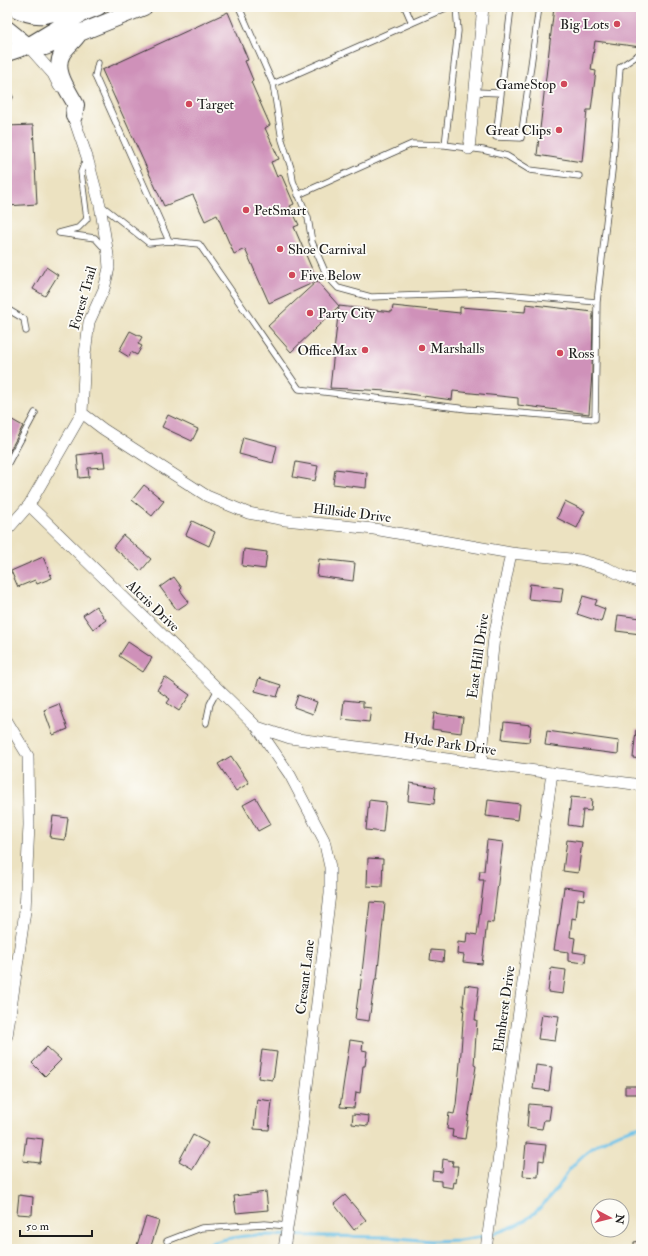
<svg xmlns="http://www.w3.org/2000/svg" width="648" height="1256" viewBox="0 0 648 1256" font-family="'IM FELL Double Pica',serif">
  <rect width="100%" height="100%" fill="#fdfcf7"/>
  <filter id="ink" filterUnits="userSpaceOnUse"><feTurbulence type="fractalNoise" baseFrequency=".025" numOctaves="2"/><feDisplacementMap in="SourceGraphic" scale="8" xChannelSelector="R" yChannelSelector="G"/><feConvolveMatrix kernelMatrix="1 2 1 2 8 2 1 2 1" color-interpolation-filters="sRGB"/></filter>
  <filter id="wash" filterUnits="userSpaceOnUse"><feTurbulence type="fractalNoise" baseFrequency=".012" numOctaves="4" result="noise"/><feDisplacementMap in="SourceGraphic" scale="16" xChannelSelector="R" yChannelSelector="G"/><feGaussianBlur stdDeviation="0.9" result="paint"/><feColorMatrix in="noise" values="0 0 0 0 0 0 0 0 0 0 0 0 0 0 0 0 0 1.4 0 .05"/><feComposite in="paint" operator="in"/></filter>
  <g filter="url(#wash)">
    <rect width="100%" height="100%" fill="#ece2c1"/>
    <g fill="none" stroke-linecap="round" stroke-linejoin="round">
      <path stroke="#6ec3ea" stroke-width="3" d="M491,1235C503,1230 517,1226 527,1219C538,1211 548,1200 556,1190C561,1184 564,1177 569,1170C587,1148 613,1132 641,1126
        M195,1249C215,1240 237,1236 258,1235L388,1237L431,1241L459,1240L486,1236"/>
    </g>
    <g id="blocks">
      <path fill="#cf91b9" d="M554,7H641V47L595,41L591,70L596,71L591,110H587L582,162L537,155Z
        M228,12L248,60L245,61L253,80L251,82L270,125L265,128L279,159L271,162L277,177L281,174L294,204L290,206L299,225L294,227L317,281L269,303L245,249L234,254L217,215L205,221L193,195L164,206L102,70Z
        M33,125L37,204L7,206V126Z
        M46,267L58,275L45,296L33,289Z
        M317,281L339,306L291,352L268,326Z
        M526,304L593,312L592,373L589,414L518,405V398L453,391L452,400L387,391L330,388L339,306L392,312L393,306L460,313V307L525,312Z
        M130,331L142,337L138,344L142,346L137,355L131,352L129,357L119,351Z
        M168,415L198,429L192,441L162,427Z
        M7,417L23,426L7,456Z
        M243,437L277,446L273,463L239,454Z
        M103,452L105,467L88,468L89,477L79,478L77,455Z
        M296,462L318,466L315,481L293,477Z
        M335,469L367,473L366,488L333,484Z
        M144,485L164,501L152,516L132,500Z
        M565,501L585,511L577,528L557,518Z
        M192,521L215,532L209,546L186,535Z
        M123,535L151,559L141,571L113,547Z
        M244,549L267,552L265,569L242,566Z
        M43,557L52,578L37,584L35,580L18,587L11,571Z
        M319,559L355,563L353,581L317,576Z
        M174,577L182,588L180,590L189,602L177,610L160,587Z
        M530,584L563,588L561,602L528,599Z
        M583,596L597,600L595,605L605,609L601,622L577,614Z
        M96,606L106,620L93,629L83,615Z
        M618,615L641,618V634L616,631Z
        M128,642L152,658L143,672L119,656Z
        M165,677L190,695L179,711L167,703L170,699L157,690Z
        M259,678L281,685L277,697L255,691Z
        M298,695L317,702L313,714L294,707Z
        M344,700L363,702V707L371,708L369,722L342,719Z
        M59,704L68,729L53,735L44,710Z
        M434,713L463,717L461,733L432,729Z
        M504,722L531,725L529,742L502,739Z
        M636,730L641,731V759L633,758Z
        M547,731L619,741L618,754L545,745Z
        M231,756L249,783L236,791L218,764Z
        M410,783L436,787L434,804L408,801Z
        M571,797L592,799L591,811L583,810L581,827L568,825Z
        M256,798L271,824L258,831L243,805Z
        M369,800L386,802L383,832L366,830Z
        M488,800L520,804L518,820L486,816Z
        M53,816L68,818L65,840L50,838Z
        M487,840L503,842L493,923L487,922L482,964L463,962L464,955L457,954L458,942L466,943L467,933L477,935L484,880H479L480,871H484Z
        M567,840L582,842L578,873L563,871Z
        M368,858L383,859L382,887L367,886Z
        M564,887L585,890L584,900L578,899L576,919L572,918L570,937L575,938L573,952L586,954L585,963L568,961V952L554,950L558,925H559Z
        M370,902L385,903L377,979H375L369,1021L355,1019L359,989L360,990Z
        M431,950L444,951L443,962L430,960Z
        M551,968L566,970L563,994L548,992Z
        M465,985L479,987L475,1020H477L474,1065L476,1066L465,1139L452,1137L453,1130L447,1129L449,1113L454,1114L456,1105L461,1052L464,1006H463Z
        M542,1014L559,1016L555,1041L538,1039Z
        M350,1040L363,1042L362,1050L367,1051L365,1066H363L360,1093L356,1092L354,1108L340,1107Z
        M47,1047L61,1060L45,1076L32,1063Z
        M262,1050L277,1052L273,1080L258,1078Z
        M536,1065L552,1067L549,1091L533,1089Z
        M625,1086H640V1094H625Z
        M257,1099L272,1101L269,1130L254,1129Z
        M529,1104L551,1106L549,1120H544L542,1129L527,1127Z
        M353,1114L369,1116L368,1126L352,1124Z
        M193,1135L208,1143L193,1169L179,1161Z
        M26,1137L43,1139L40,1163L23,1161Z
        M526,1143L546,1145L544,1161L539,1160L538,1177L523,1176Z
        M443,1159L453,1161L452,1166H458L456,1183L454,1182L453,1188L441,1186V1181L432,1180L433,1171L442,1172Z
        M266,1192L268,1210L236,1213L234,1196Z
        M19,1195L33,1197L32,1215L17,1214Z
        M345,1195L366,1220L354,1230L334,1204Z
        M146,1217L159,1221L150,1249L137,1245Z
        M641,1241V1249H634V1242Z"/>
    </g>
  </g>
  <g filter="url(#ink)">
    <use href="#blocks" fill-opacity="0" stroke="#3b3a35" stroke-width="1"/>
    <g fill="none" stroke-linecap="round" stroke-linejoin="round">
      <g stroke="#3b3a35" stroke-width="7">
        <path id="lane" d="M405,7L412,23
          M511,7L496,137L521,138L539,7
          M98,63L95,76L169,241
          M273,84L448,7
          M475,92L501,93
          M7,93L10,97
          M445,145L483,150L507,156L530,170L579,176
          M86,159L81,172L87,219L78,228L59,233L95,238L105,249
          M298,195L412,144L445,145L458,31L456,7
          M102,206L149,243L169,241L199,244L299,389L467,409L595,419L597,302L492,293L371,297L338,288L327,276L312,242L308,218L293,181L291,168L282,140L273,84L239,7
          M597,302L613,162L620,67L641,53
          M7,309L24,319L26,331
          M7,465L35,413
          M206,723L210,704L218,689
          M167,1241L201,1228L265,1224L288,1226"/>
      </g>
      <g stroke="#3b3a35" stroke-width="12">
        <path id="street" d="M28,46L53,74L59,86
          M469,149L483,7
          M82,413L103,429L207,496L248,513L285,520L374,529L511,553L580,560L607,568L623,576L641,582
          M29,505L257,727L290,775L324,840L330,867V894L302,1128L284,1249
          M7,530L29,505L82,413L85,354L89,322L104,289L109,268L108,255L100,205L87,157L71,110
          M7,721L28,756L29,825L25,911L7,1036
          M257,727L290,738L641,785
          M481,763L494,637L511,553
          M486,1249L552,773"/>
      </g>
      <g stroke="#3b3a35" stroke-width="18">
        <path id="secondary" d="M12,7C37,20 47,16 72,7
          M7,29L28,46
          M28,46L45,47L144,7
          M7,53L28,46L83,13L98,7
          M74,116L76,105C68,90 53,71 62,54C66,47 74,41 78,35"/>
      </g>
      <use href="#lane" stroke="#fff" stroke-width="5.5"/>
      <use href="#street" stroke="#fff" stroke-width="11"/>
      <use href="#secondary" stroke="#fff" stroke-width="16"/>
    </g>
  </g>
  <g fill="#d1495b" stroke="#fdfcf7" stroke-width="1.5">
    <circle cx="617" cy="24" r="4"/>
    <circle cx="564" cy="84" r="4"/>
    <circle cx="189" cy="104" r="4"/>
    <circle cx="559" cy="130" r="4"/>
    <circle cx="246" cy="210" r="4"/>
    <circle cx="280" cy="249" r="4"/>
    <circle cx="292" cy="275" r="4"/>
    <circle cx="310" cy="313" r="4"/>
    <circle cx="422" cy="348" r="4"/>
    <circle cx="365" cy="350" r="4"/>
    <circle cx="560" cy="353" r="4"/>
  </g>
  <g text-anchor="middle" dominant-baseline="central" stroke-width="3.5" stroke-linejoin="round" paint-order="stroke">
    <g font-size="14" fill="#1c1c1c" stroke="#fdfcf7" text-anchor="start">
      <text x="609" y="24" text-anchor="end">Big Lots</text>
      <text x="556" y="84" text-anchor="end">GameStop</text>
      <text x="197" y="104">Target</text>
      <text x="551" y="130" text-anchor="end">Great Clips</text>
      <text x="254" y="210">PetSmart</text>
      <text x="288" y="249">Shoe Carnival</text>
      <text x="300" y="275">Five Below</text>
      <text x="318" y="313">Party City</text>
      <text x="430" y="348">Marshalls</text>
      <text x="357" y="350" text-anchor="end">OfficeMax</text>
      <text x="568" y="353">Ross</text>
    </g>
    <g font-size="14" fill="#1c1c1c" stroke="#fdfcf7">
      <text transform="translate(83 298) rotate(-74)">Forest Trail</text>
      <text transform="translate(352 513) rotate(7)">Hillside Drive</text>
      <text transform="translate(153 606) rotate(44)">Alcris Drive</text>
      <text transform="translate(478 656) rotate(-82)">East Hill Drive</text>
      <text transform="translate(450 744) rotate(8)">Hyde Park Drive</text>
      <text transform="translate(305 977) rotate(-83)">Cresant Lane</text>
      <text transform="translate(504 1009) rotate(-82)">Elmherst Drive</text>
    </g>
  </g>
  <rect width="648" height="1256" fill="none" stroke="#fdfcf7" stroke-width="24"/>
  <g transform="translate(610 1218) rotate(97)"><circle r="19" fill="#fdfcf7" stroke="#a3a29f"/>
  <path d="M0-3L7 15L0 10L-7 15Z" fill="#d1495b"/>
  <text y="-6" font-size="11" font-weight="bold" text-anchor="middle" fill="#1c1c1c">N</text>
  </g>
  <path d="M20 1230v6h72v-6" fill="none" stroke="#1c1c1c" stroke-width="2"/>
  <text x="26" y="1230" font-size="12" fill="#1c1c1c" stroke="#fdfcf7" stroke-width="3" paint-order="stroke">50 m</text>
</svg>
